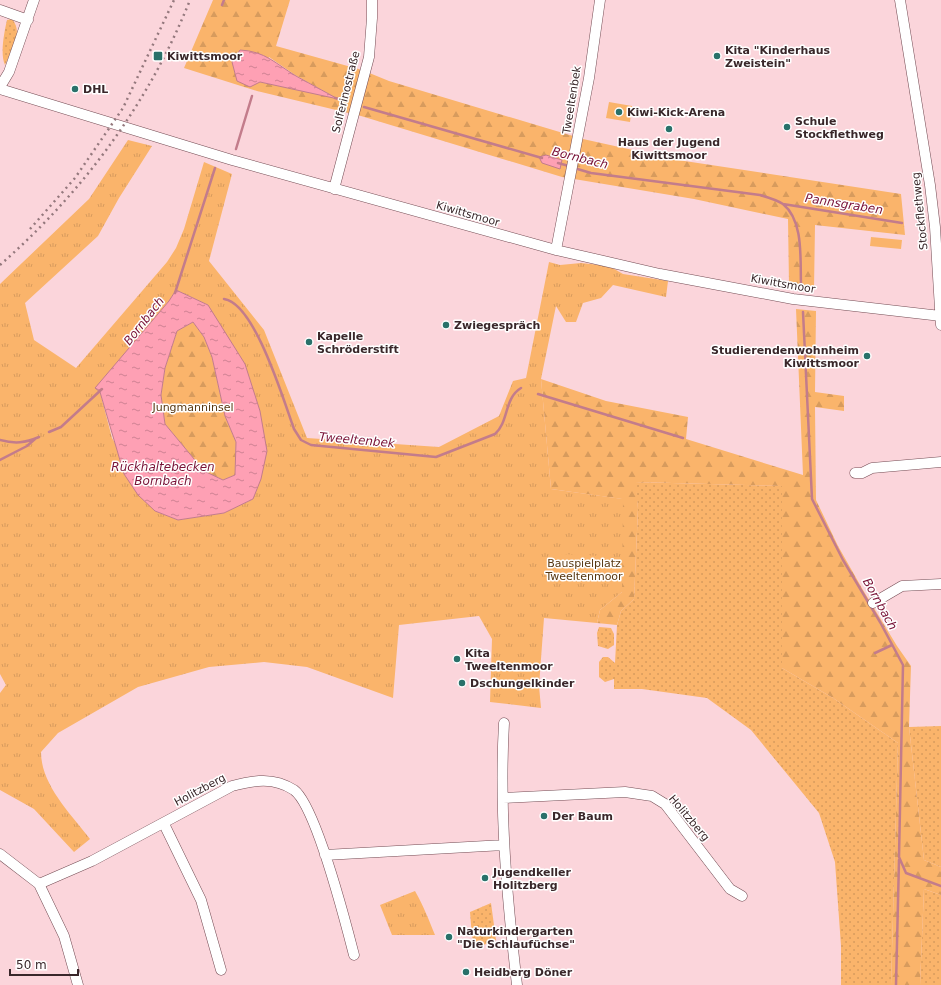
<svg xmlns="http://www.w3.org/2000/svg" width="941" height="985" viewBox="0 0 941 985" font-family="'DejaVu Sans',sans-serif">
  <defs>
    <pattern id="grass-dots" width="8" height="8" patternUnits="userSpaceOnUse"><rect width="8" height="8" fill="#fab46b"/><path d="M2 2h.1M6 6h.1" fill="none" stroke="#d79b5d" stroke-width="1.8" stroke-linecap="round"/></pattern>
    <pattern id="forest-firs" width="22" height="20" patternUnits="userSpaceOnUse"><rect width="22" height="20" fill="#fab46b"/><path d="M5 1l3.5 6h-7zM16 11l3.5 6h-7z" fill="#d79b5d"/></pattern>
    <pattern id="park-tufts" width="24" height="20" patternUnits="userSpaceOnUse"><rect width="24" height="20" fill="#fab46b"/><path d="M3 7l-1-3M5 7V3M7 7l1-3M15 17l-1-3M17 17v-4M19 17l1-3" fill="none" stroke="#d79b5d"/></pattern>
    <pattern id="water-ripples" width="26" height="14" patternUnits="userSpaceOnUse"><rect width="26" height="14" fill="#fea0b4"/><path d="M2 4q2-2 4 0t4 0M15 11q2-2 4 0t4 0" fill="none" stroke="#cf8293"/></pattern>
  </defs>
  <rect width="100%" height="100%" fill="#fbd5db"/>
  <path fill="url(#grass-dots)" d="M12,19C24,33 11,51 5,65C0,55 4,33 7,20Z
    M635,482L782,486V668L833,698L898,743L891,985H841V946L835,862L819,813L751,730L707,698L642,689H614V679L605,682L599,677V662L603,657H608L615,663L617,625L621,611L634,599L638,509Z
    M599,627L611,628L614,634V645L608,649L598,646L597,633Z
    M941,726V867L924,860L909,727Z
    M924,889L941,895V985H920Z
    M491,903L496,940L476,948L472,937L470,912Z"/>
  <path fill="url(#forest-firs)" fill-rule="evenodd" d="M213,0H290L276,46L362,70L389,81L583,139L678,160L901,194L905,235L815,225L814,289L789,284L788,219L694,199L562,177L361,116L257,91L184,68ZM269,57L295,75L336,98L260,82Z
    M796,309L816,311L815,392L844,396V411L815,407L816,500L838,546L863,590L897,646L911,666L909,727L924,860L941,867V895L924,889L920,985H891L898,743L833,698L782,668V486L636,482L638,509L634,599L621,611L617,625L597,623L600,610L622,592V499L551,489L541,379L606,401L688,417L686,439L803,475Z
    M193,322L204,337L212,357L225,416L236,442L235,475L223,480L204,471L165,424L161,395L165,368L177,331Z"/>
  <path fill="url(#park-tufts)" fill-rule="evenodd" d="M128,140L152,146L119,198L98,236L25,303L34,340L76,368L167,262L176,248L184,229L204,162L232,174L209,261L264,330L307,438L439,447L499,416L513,381L526,378L549,262L560,265L581,263L609,266L623,274L668,281L666,297L613,285L601,298L583,303L576,322H566L556,306L541,379L551,489L623,499L622,592L600,610L597,623L544,618L539,686L541,708L490,702L492,639L479,616L399,625L393,698L307,667L264,662L209,667L138,687L58,733L41,752C41,785 71,814 90,839L74,852L34,809L0,790V693L6,685L0,674V284L89,199ZM176,290L208,305L253,499L224,513L178,520L155,511L112,438L100,392L96,388L169,301Z
    M415,891C424,907 428,918 435,935H392L380,905Z"/>
  <path fill="#fab46b" d="M609,102L632,106L630,122L606,118Z
    M871,237L902,240L901,249L870,246Z
    M561,554L602,556L601,567L560,565Z"/>
  <path fill="url(#water-ripples)" stroke="#c37c8b" fill-rule="evenodd" d="M240,50C265,51 276,64 296,76C310,84 324,91 338,99L260,82L250,87L237,81L232,62Z
    M546,155L562,160L560,169L542,163L539,157Z
    M176,290L208,305L245,364L260,411L267,451L261,479L253,499L224,513L178,520L155,511L138,495L124,474L100,392L95,388L169,301ZM193,322L204,337L212,357L225,416L236,442L235,475L223,480L204,471L165,424L161,395L165,368L177,331Z"/>
  <g fill="none" stroke-linecap="round" stroke-linejoin="round">
    <path stroke="#c37c8b" stroke-width="2.5" d="M222,5L224,0
      M335,98L346,101
      M364,107L542,158
      M236,149L252,96
      M558,163L569,166
      M574,168L591,173L760,195C767,197 777,200 783,204C804,221 800,259 801,284
      M783,204L902,223
      M175,293L215,168
      M224,299C255,303 284,402 294,429L301,440L311,445L436,457L495,434C509,422 504,398 521,388
      M803,312L812,499L843,560L880,622L903,665L899,857L906,873L941,886
      M538,394L683,438
      M49,432L61,427L102,389
      M0,440C15,444 25,443 39,437
      M0,460L27,446L35,439
      M875,653L892,645
      M896,985L899,860"/>
    <g stroke="#744c54" stroke-width="11">
      <path id="street" d="M900,0L930,185L935,227L941,325
        M0,10L28,20
        M0,87L9,72L34,0
        M0,89L232,160L556,250L660,274L793,299L941,316
        M334,189L369,57L372,18V0
        M556,250L589,78L600,0
        M855,473H862L872,468L941,462
        M873,603L902,586L941,584
        M504,723C499,811 507,898 517,985
        M503,798L625,792L652,796L665,804L730,889L742,896
        M164,824L201,900L221,970
        M0,854L39,884L92,861L232,786C254,780 274,777 294,790C316,806 346,924 354,955
        M325,855L504,845
        M39,884L64,936L78,985"/>
    </g>
    <use href="#street" stroke="#fff" stroke-width="10"/>
    <path stroke="#94787d" stroke-width="2.5" stroke-dasharray="2 4" stroke-linecap="butt" d="M30,229L75,178L123,108L174,0
      M0,265C83,192 149,103 190,0"/>
  </g>
  <g fill="#29716a" stroke="#fff" stroke-width="1.5">
    <rect x="153" y="51" width="10" height="10" rx="2"/>
    <circle cx="717" cy="56" r="4"/>
    <circle cx="75" cy="89" r="4"/>
    <circle cx="619" cy="112" r="4"/>
    <circle cx="787" cy="127" r="4"/>
    <circle cx="669" cy="129" r="4"/>
    <circle cx="446" cy="325" r="4"/>
    <circle cx="309" cy="342" r="4"/>
    <circle cx="867" cy="356" r="4"/>
    <circle cx="457" cy="659" r="4"/>
    <circle cx="462" cy="683" r="4"/>
    <circle cx="544" cy="816" r="4"/>
    <circle cx="485" cy="878" r="4"/>
    <circle cx="449" cy="937" r="4"/>
    <circle cx="466" cy="972" r="4"/>
  </g>
  <g text-anchor="middle" dominant-baseline="central" stroke-width="3" stroke-linejoin="round" paint-order="stroke">
    <g font-size="11" font-weight="bold" fill="#39272a" stroke="#fff" text-anchor="start">
      <text x="725" y="50">Kita "Kinderhaus<tspan x="725" dy="13">Zweistein"</tspan></text>
      <text x="167" y="56">Kiwittsmoor</text>
      <text x="83" y="89">DHL</text>
      <text x="627" y="112">Kiwi-Kick-Arena</text>
      <text x="795" y="121">Schule<tspan x="795" dy="13">Stockflethweg</tspan></text>
      <text x="669" y="142" text-anchor="middle">Haus der Jugend<tspan x="669" dy="13">Kiwittsmoor</tspan></text>
      <text x="454" y="325">Zwiegespräch</text>
      <text x="317" y="336">Kapelle<tspan x="317" dy="13">Schröderstift</tspan></text>
      <text x="859" y="350" text-anchor="end">Studierendenwohnheim<tspan x="859" dy="13">Kiwittsmoor</tspan></text>
      <text x="465" y="653">Kita<tspan x="465" dy="13">Tweeltenmoor</tspan></text>
      <text x="470" y="683">Dschungelkinder</text>
      <text x="552" y="816">Der Baum</text>
      <text x="493" y="872">Jugendkeller<tspan x="493" dy="13">Holitzberg</tspan></text>
      <text x="457" y="931">Naturkindergarten<tspan x="457" dy="13">"Die Schlaufüchse"</tspan></text>
      <text x="474" y="972">Heidberg Döner</text>
    </g>
    <g font-size="11" fill="#39272a" stroke="#fff">
      <text transform="translate(346 92) rotate(-76)">Solferinostraße</text>
      <text transform="translate(572 100) rotate(-81)">Tweeltenbek</text>
      <text transform="translate(920 211) rotate(-96)">Stockflethweg</text>
      <text transform="translate(468 214) rotate(16)">Kiwittsmoor</text>
      <text transform="translate(783 284) rotate(10)">Kiwittsmoor</text>
      <text transform="translate(200 790) rotate(-28)">Holitzberg</text>
      <text transform="translate(689 818) rotate(50)">Holitzberg</text>
    </g>
    <g font-size="11" fill="#573711" stroke="#fff">
      <text x="193" y="407">Jungmanninsel</text>
      <text x="584" y="563">Bauspielplatz<tspan x="584" dy="13">Tweeltenmoor</tspan></text>
    </g>
    <g font-size="12" font-style="italic" fill="#791237" stroke="#fff">
      <text transform="translate(580 158) rotate(14)">Bornbach</text>
      <text transform="translate(844 204) rotate(9)">Pannsgraben</text>
      <text transform="translate(144 321) rotate(-52)">Bornbach</text>
      <text transform="translate(357 440) rotate(5)">Tweeltenbek</text>
      <text x="163" y="467">Rückhaltebecken<tspan x="163" dy="14">Bornbach</tspan></text>
      <text transform="translate(880 604) rotate(61)">Bornbach</text>
    </g>
  </g>
  <path d="M10 969v6h68v-6" fill="none" stroke="#39272a" stroke-width="2"/>
  <text x="16" y="969" font-size="12" fill="#39272a" stroke="#ffffff" stroke-width="3" paint-order="stroke">50 m</text>
</svg>
